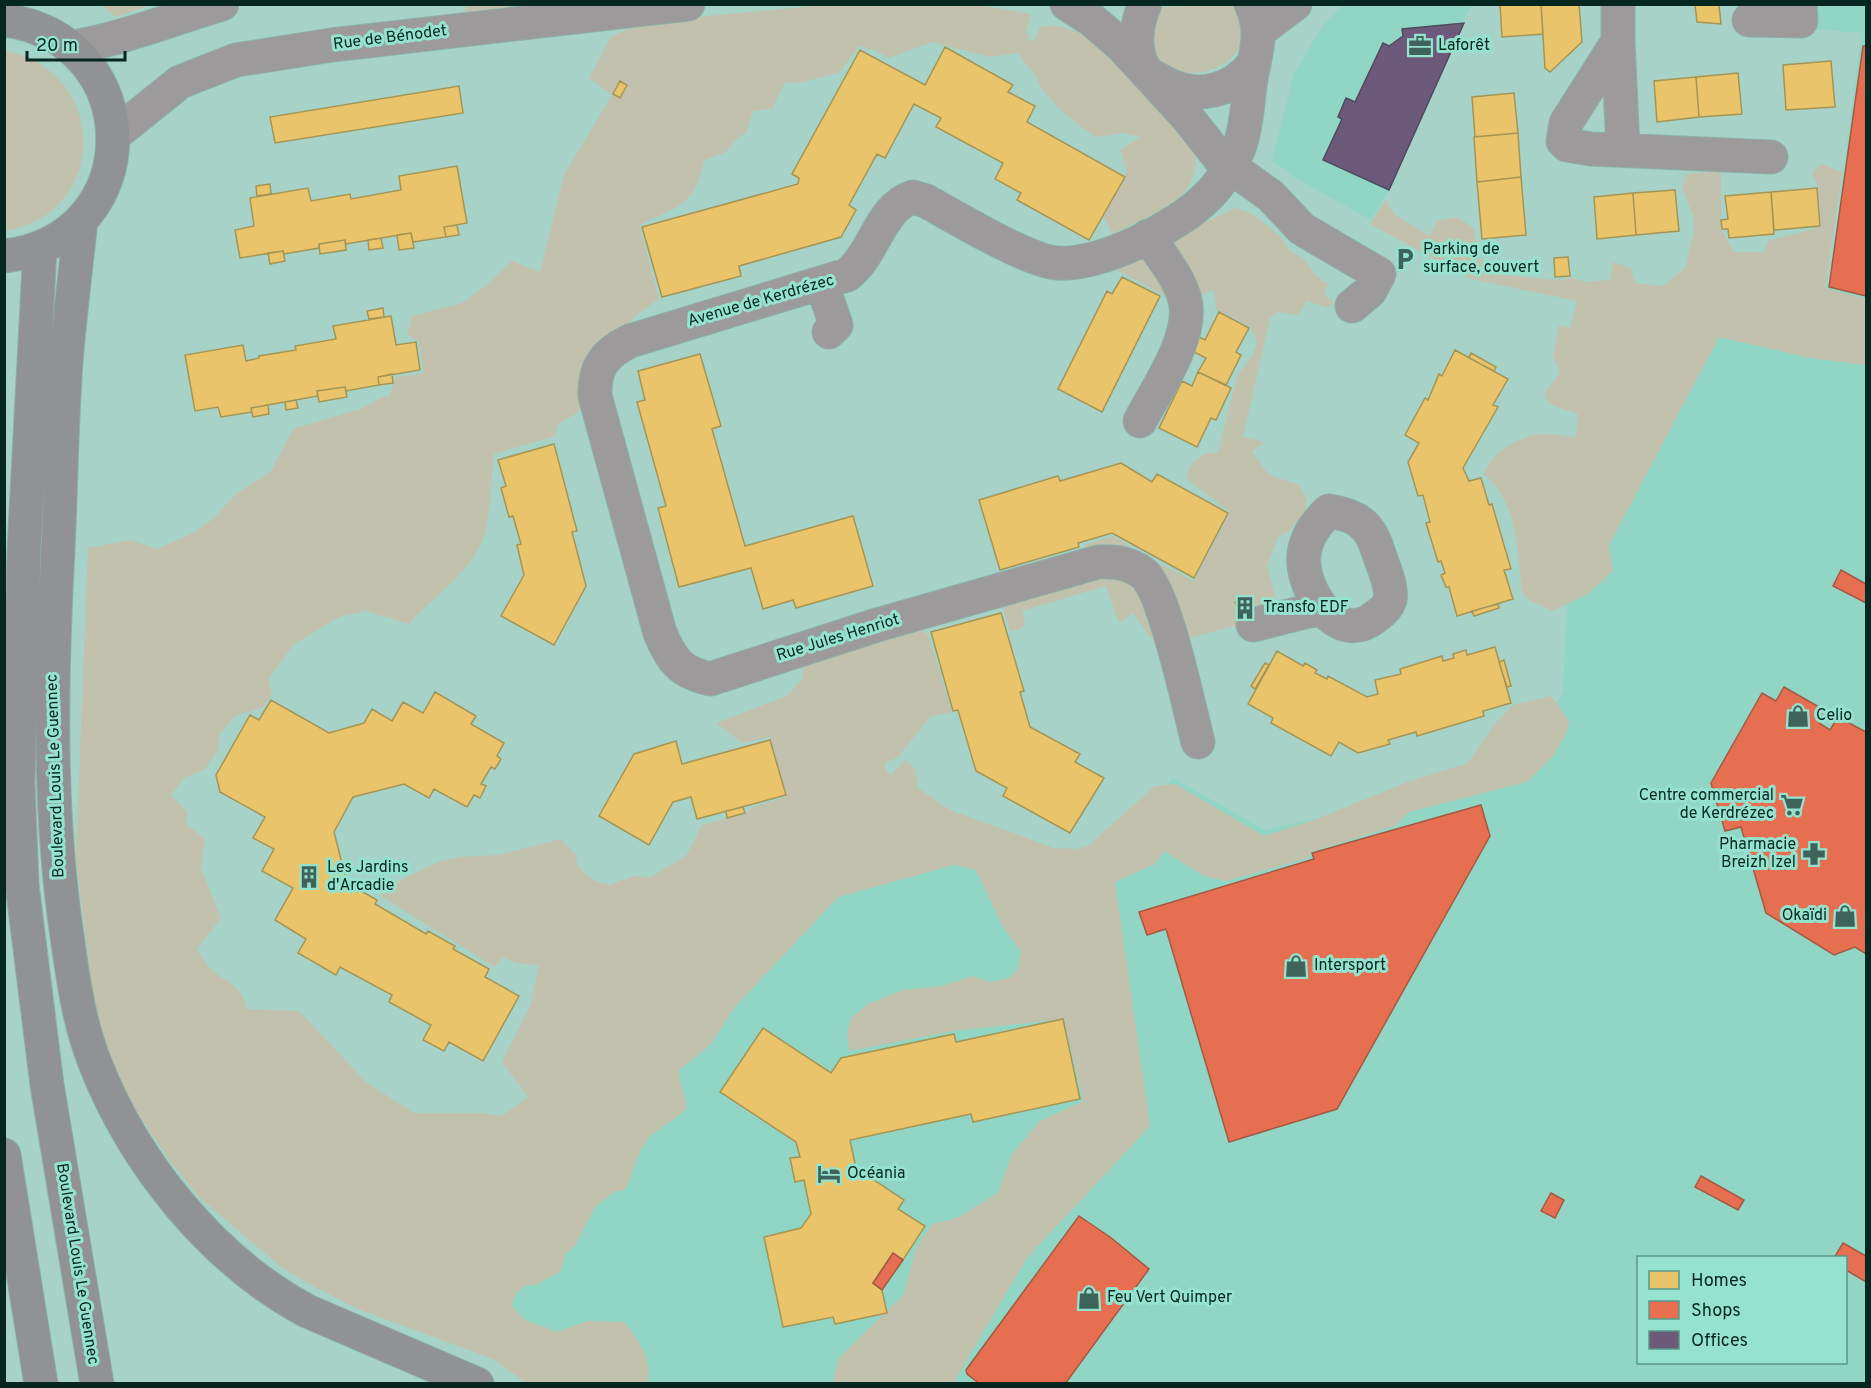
<svg xmlns="http://www.w3.org/2000/svg" width="1871" height="1388" viewBox="0 0 1871 1388" font-family="Overpass,sans-serif">
  <rect width="100%" height="100%" fill="#a6d2c7"/>
  <path fill="#91d6c5" fill-rule="evenodd" d="M1344,5H1471L1389,190L1371,220L1297,179L1272,160L1294,74L1323,25Z
    M1814,5H1866V1383L569,1384L486,1286L851,776L1082,870L1105,857L1173,778L1265,830L1511,774L1563,692L1572,507L1620,393L1781,278L1829,287L1861,33L1815,29ZM1638,1258H1846V1362H1638Z"/>
  <path fill="#c2c1ae" d="M102,5H152L116,17Z
    M467,5H541L463,15Z
    M826,5H980L1031,14L1026,33L1030,35L1028,40L1034,41L1040,27C1097,13 1165,115 1196,153C1196,165 1194,179 1186,190C1174,207 1131,224 1112,234L1104,217L1127,172L1120,150L1140,137L1124,133L1095,137L1061,111L1041,88L1035,74L1023,61L1020,53L990,57L932,42L889,58L876,51L859,46L839,73L798,83L785,82L772,109L753,111L746,133L737,138L726,152L704,160C695,207 678,206 639,225L659,299L636,315L616,341L577,413L558,424L555,436L494,454C491,479 491,518 482,541C467,576 433,597 409,624L366,611L339,617L293,645L269,678L272,695L262,708L235,716L220,734L218,750L205,769L184,778L171,795L187,812L186,824L205,839L201,868L221,918L197,949C202,956 207,966 214,972C229,983 243,988 247,1009L299,1011L366,1082L414,1113H480L502,1116L528,1097L502,1062L531,1004L539,965L517,963L503,957L495,967L382,897L381,890L438,862L458,857L498,855L561,839L576,855L577,864L583,872L595,881L609,885L634,876L651,877L686,856L702,825L748,813L749,809L787,796L770,737L742,743L716,723L787,696L802,679L804,655L918,626L928,635L952,712L930,717L898,757L885,763L886,771L891,775L905,760L915,769L918,788L950,810L1054,848L1078,849L1088,846L1155,786L1175,784L1264,836L1314,820L1410,781L1468,763L1493,726L1513,705L1551,696L1569,721L1567,732L1553,756L1527,782L1409,812L1395,826L1311,852L1308,858L1226,881L1204,876L1164,851L1155,864L1115,882L1150,1126L1027,1258L955,1380L958,1383H833L838,1359L904,1294L916,1248L932,1224L957,1218L998,1193L1012,1154L1040,1121L1083,1101L1064,1019L953,1031L849,1051L847,1033L851,1018L868,1004L903,990L942,986L972,976L990,982L1009,978L1018,969L1021,952L1002,925L976,870L954,865L838,897L734,1008L710,1045L679,1070C678,1084 687,1095 686,1109C675,1120 655,1130 648,1139C635,1155 634,1174 624,1191H616L595,1207L575,1246L565,1254L561,1271L536,1285H527L516,1293L512,1305C528,1329 534,1320 556,1332L588,1321L624,1322C638,1339 654,1362 647,1383H526L493,1359L358,1309L315,1287L281,1267L199,1197L167,1157L128,1099L109,1056L94,1009L76,857L88,548L131,540L157,549L193,533L213,519L236,494L271,471L293,429L360,409L383,397L389,396L396,377L424,373L419,341L407,335L412,316L462,303L484,287L512,261L540,272L564,175L612,95L589,78L611,37L642,22Z
    M1232,5C1283,87 1108,103 1161,7Z
    M5,51C109,70 110,214 5,231Z
    M1821,164L1842,172L1825,288L1866,299V365L1810,358L1719,337L1609,545L1613,571L1588,594L1552,611L1527,599L1522,591C1517,551 1518,502 1484,474C1493,449 1522,434 1548,434C1558,434 1567,437 1576,437L1578,414L1551,405L1544,395L1560,372L1553,355L1559,325L1570,328L1577,301L1471,279L1370,224L1386,200L1395,215L1430,236L1437,221L1457,217L1474,228L1477,255L1495,274L1555,280L1573,278L1585,282L1610,280L1613,262L1631,268L1635,283L1663,286L1685,268L1694,231V218L1682,188L1686,174L1721,171V229L1734,252H1764L1768,241L1821,227L1818,187L1812,173Z
    M1236,208L1252,214L1280,236L1290,251L1305,260L1315,275L1328,284L1324,294L1333,302L1328,308L1307,301L1298,315L1278,312L1270,318L1243,437L1265,442L1252,452L1268,474L1299,485L1306,498V510L1290,530L1278,537L1267,566L1280,614L1163,645L1150,637L1133,613L1119,623L1106,586L1022,611L1025,623L1021,629L1010,631L1002,605L1087,571L1084,545L1113,536L1148,558L1194,581L1230,512L1187,479L1189,467L1205,453H1218L1237,376L1252,356L1257,342L1251,327L1216,309L1214,290L1197,296L1185,289L1164,295L1109,266Z"/>
  <path fill="#e9c46a" stroke="#a59554" stroke-width="1.5" d="M1500,4H1541L1543,34L1502,37Z
    M1541,4H1579L1582,42L1550,72L1545,68Z
    M1695,4H1724L1719,5L1721,24L1697,22Z
    M945,47L1013,85L1008,92L1035,106L1027,122L1125,177L1089,240L1017,200L1021,193L995,179L1003,163L936,127L941,118L914,104L885,158L877,154L849,205L856,210L841,237L739,266L741,276L662,297L642,227L798,184L799,178L792,174L860,50L925,85Z
    M1831,61L1835,107L1786,110L1783,65Z
    M1738,73L1742,114L1699,117L1696,77Z
    M1696,77L1699,117L1657,122L1654,81Z
    M620,81L627,85L620,98L613,94Z
    M459,86L463,113L275,143L270,117Z
    M1514,93L1518,133L1475,137L1472,97Z
    M1518,133L1521,177L1477,182L1474,137Z
    M457,166L467,223L444,227L446,237L413,242L411,233L346,244L345,240L319,244V248L284,254L283,251L240,258L235,230L254,226L250,198L308,188L311,201L350,194L351,199L401,190L399,176Z
    M1521,177L1526,235L1482,239L1477,182Z
    M270,184L271,194L257,196L256,186Z
    M1817,188L1820,226L1774,230L1771,192Z
    M1675,190L1679,231L1636,235L1633,193Z
    M1771,192L1774,234L1729,238L1728,229H1722L1721,220L1728,219L1725,196Z
    M1633,193L1636,235L1597,239L1594,197Z
    M457,225L459,235L446,237L444,227Z
    M411,233L414,248L399,250L397,235Z
    M381,238L383,248L369,250L368,240Z
    M345,240L346,250L320,254L319,244Z
    M283,251L285,261L270,264L268,253Z
    M1568,257L1570,276L1555,277L1554,258Z
    M1122,277L1160,296L1102,412L1058,389L1107,291L1112,294Z
    M383,308L384,317L369,319L367,311Z
    M1219,312L1249,328L1236,352L1241,355L1226,385L1198,372L1206,358L1190,350L1197,336L1205,340Z
    M391,316L396,345L416,342L420,370L378,377L379,385L346,391L345,387L317,391L318,396L251,408L252,412L221,417L218,407L195,411L185,355L243,345L246,361L259,358V356L296,350L295,346L336,339L333,326Z
    M1455,350L1508,379L1493,405L1498,407L1463,468L1469,481L1481,478L1489,505L1492,504L1511,569L1504,570L1513,599L1457,616L1449,587H1446L1441,575L1445,573L1441,561L1438,562L1426,523L1430,522L1423,495L1418,496L1408,462L1419,443L1405,435L1425,398L1428,400L1439,374L1442,376Z
    M1471,353L1496,367L1494,371L1469,358Z
    M700,354L721,426L712,429L745,546L853,516L873,586L796,608L793,600L763,609L751,568L679,587L658,508L666,506L637,402L645,400L638,371Z
    M1198,372L1231,388L1216,420L1211,418L1197,447L1159,428L1182,381L1192,386Z
    M392,374L393,383L379,385L378,377Z
    M345,387L347,397L319,402L317,391Z
    M296,400L298,408L286,410L285,402Z
    M268,405L269,414L253,417L251,408Z
    M554,444L577,531L572,532L586,586L554,645L501,616L524,575L517,545L521,544L513,516L509,517L501,488L506,486L498,460Z
    M1121,463L1152,482L1157,474L1228,513L1194,578L1112,533L1078,543L1079,547L1000,570L979,500L1058,476L1060,481Z
    M1250,598L1255,614L1241,619L1235,602Z
    M1498,604L1499,608L1474,616L1472,611Z
    M1001,613L1024,691L1020,692L1030,727L1080,754L1075,762L1104,778L1070,833L1003,796L1007,788L976,771L958,710L953,711L931,632Z
    M1495,647L1511,703L1483,711L1484,716L1417,736L1416,732L1388,740L1390,744L1358,753L1339,742L1331,756L1271,723L1273,718L1248,704L1277,651L1303,666L1305,663L1317,670L1315,673L1327,679L1328,676L1367,697L1378,694L1375,680L1401,674L1400,669L1442,656L1443,661L1454,658L1453,654L1466,650L1467,655Z
    M1504,660L1511,686L1507,687L1499,662Z
    M1265,663L1269,665L1255,689L1251,686Z
    M435,692L476,716L471,724L504,743L497,756L501,759L495,769L491,767L481,784L486,786L480,798L474,795L467,807L434,789L429,798L404,784L353,797L334,832L347,883L377,900L375,904L426,934L428,931L455,946L453,949L489,969L485,977L519,996L483,1061L449,1042L444,1051L423,1040L431,1025L389,1002L392,995L340,967L336,975L298,953L306,939L275,920L293,888L262,871L274,849L253,838L265,817L220,792L216,775L250,715L259,720L271,700L329,733L364,723L372,709L392,721L403,702L423,713Z
    M770,740L786,795L697,819L691,797L673,802L649,845L599,816L634,754L676,741L682,764Z
    M743,807L745,813L727,818L726,811Z
    M1063,1019L1080,1099L973,1122L971,1114L850,1140L856,1168L904,1200L898,1209L925,1226L903,1260L893,1253L873,1283L882,1290L887,1313L835,1324L833,1317L783,1327L764,1237L801,1228L811,1214L804,1180L795,1182L790,1158L800,1157L796,1142L720,1092L763,1028L831,1073L841,1058L954,1034L956,1042Z"/>
  <path fill="#e76f51" stroke="#a35942" stroke-width="1.5" d="M1863,46H1866V296L1829,287Z
    M1841,570L1866,584V603L1833,586Z
    M1784,687L1826,711L1819,723L1830,730L1838,717L1866,732V954L1855,947L1834,955L1766,913L1741,827L1725,831L1711,783L1762,693L1776,701Z
    M1481,805L1490,836L1337,1109L1229,1142L1166,929L1147,935L1139,912L1314,859L1312,853Z
    M1701,1176L1744,1200L1738,1210L1695,1187Z
    M1551,1193L1564,1200L1555,1218L1541,1211Z
    M1079,1216L1110,1237L1149,1269L1065,1384H980L967,1374L966,1370Z
    M1843,1243L1866,1256V1282L1846,1270V1258H1834Z
    M893,1253L903,1260L882,1290L873,1283Z"/>
  <path fill="#6d597a" stroke="#4e4a5f" stroke-width="1.5" d="M1464,23L1389,190L1323,160L1342,119L1338,117L1346,98L1355,102L1383,43L1389,46L1403,36L1402,29Z"/>
  <g fill="none" stroke-linecap="round" stroke-linejoin="round">
    <g stroke="#8cb0a7" stroke-width="35">
      <path id="minor" d="M1067,4L1092,20L1122,46L1188,118L1221,160L1271,196L1302,229L1379,274L1370,291L1352,306
        M1145,4C1136,24 1132,52 1146,71C1149,76 1159,79 1165,83C1197,100 1232,92 1254,63
        M1618,4V41L1566,123L1563,141L1567,145L1591,149L1771,157
        M1749,20L1801,21L1800,4
        M1259,31L1295,4
        M1618,41L1623,149
        M72,47C123,39 172,19 222,4
        M114,135L180,82L236,60L332,45L688,4
        M822,284L836,325L829,332
        M1140,421C1156,390 1194,337 1185,300C1179,277 1161,256 1148,236
        M1329,511C1356,515 1370,524 1378,551C1382,564 1393,586 1390,600C1388,607 1381,613 1375,617C1337,648 1300,588 1304,554C1306,536 1317,522 1329,511Z
        M1253,625L1320,608
        M1198,742C1189,708 1166,596 1145,575C1132,563 1115,561 1098,562L877,625L710,679C680,672 672,661 660,633L595,396C594,367 605,353 630,341L847,275C874,255 880,207 913,197L926,201C955,217 1028,261 1057,263C1101,266 1178,227 1208,196C1220,185 1229,169 1236,155C1247,131 1247,104 1251,79C1256,51 1264,32 1251,4"/>
    </g>
    <g stroke="#8cb0a7" stroke-width="35">
      <path id="major" d="M4,20C149,39 149,240 4,256
        M81,220C76,267 70,314 66,362C61,431 61,500 57,569C51,692 49,814 67,936C73,979 79,1023 95,1063C134,1163 212,1260 307,1311L477,1384
        M40,248L24,549L18,783L22,885L47,1085L97,1384
        M4,1155L41,1384"/>
    </g>
    <use href="#minor" stroke="#9d9a9c" stroke-width="33"/>
    <use href="#major" stroke="#909293" stroke-width="33"/>
  </g>
  <defs>
    <g id="office-bare" transform="scale(1.8)"><path d="M-6-3h4V-5.5h4V-3h4V5H-6ZM-1-4.5V-3h2v-1.5ZM-6 0V1H6V0Z" fill="#3d635a" stroke="#95e3cf" stroke-width="2.5" paint-order="stroke"/></g>
    <g id="parking-bare" transform="scale(1.8)"><path d="M-3.5-5.5H1a3.5 3.5 0 0 1 0 7H-1V5.5H-3.5ZM-1-3.4V-.6H.8a1.4 1.4 0 0 0 0-2.8Z" fill="#3d635a" stroke="#95e3cf" stroke-width="2.5" paint-order="stroke"/></g>
    <g id="building-bare" transform="scale(1.8)"><path d="M-4-6H4V6H1V3H-1V6H-4ZM-2.5-4.3h1.7v1.8h-1.7ZM.8-4.3h1.7v1.8H.8ZM-2.5-1h1.7V.8h-1.7ZM.8-1h1.7V.8H.8Z" fill="#3d635a" stroke="#95e3cf" stroke-width="2.5" paint-order="stroke"/></g>
    <g id="shop-bare" transform="scale(1.8)"><path d="M-5-2.5h2.3a2.7 3.5 0 0 1 5.4 0H5L5.5 6h-11ZM-1.5-2.5h3a1.5 2.3 0 0 0-3 0Z" fill="#3d635a" stroke="#95e3cf" stroke-width="2.5" paint-order="stroke"/></g>
    <g id="supermarket-bare" transform="scale(1.8)"><path d="M-6-5.5h2.5l.6 2H6L4.5 2H-2.5L-4.4-4H-6ZM-1.5 3.2a1.3 1.3 0 1 0 .1 0ZM3 3.2a1.3 1.3 0 1 0 .1 0Z" fill="#3d635a" stroke="#95e3cf" stroke-width="2.5" paint-order="stroke"/></g>
    <g id="pharmacy-bare" transform="scale(1.8)"><path d="M-2-6h4v4h4v4h-4v4h-4v-4h-4v-4h4Z" fill="#3d635a" stroke="#95e3cf" stroke-width="2.5" paint-order="stroke"/></g>
    <g id="hotel-bare" transform="scale(1.8)"><path d="M-6-4.5h1.5V1H6V5H4.5V3h-9V5H-6ZM-4 0a1.8 1.8 0 1 1 3.6 0ZM.5 0V-2.5h3Q6-2.5 6 0Z" fill="#3d635a" stroke="#95e3cf" stroke-width="2.5" paint-order="stroke"/></g>
  </defs>
  <g fill-rule="evenodd">
    <use href="#office-bare" x="1420" y="46"/>
    <use href="#parking-bare" x="1405" y="259"/>
    <use href="#building-bare" x="1245" y="608"/>
    <use href="#shop-bare" x="1798" y="716"/>
    <use href="#supermarket-bare" x="1792" y="805"/>
    <use href="#pharmacy-bare" x="1814" y="854"/>
    <use href="#building-bare" x="309" y="877"/>
    <use href="#shop-bare" x="1845" y="916"/>
    <use href="#shop-bare" x="1296" y="966"/>
    <use href="#hotel-bare" x="829" y="1174"/>
    <use href="#shop-bare" x="1089" y="1298"/>
  </g>
  <g text-anchor="middle" dominant-baseline="central" stroke-width="6" stroke-linejoin="round" paint-order="stroke">
    <g font-size="16" fill="#052720" stroke="#95e3cf">
      <text transform="translate(390 38) rotate(-7)">Rue de Bénodet</text>
      <text transform="translate(761 301) rotate(-16)">Avenue de Kerdrézec</text>
      <text transform="translate(838 638) rotate(-17)">Rue Jules Henriot</text>
      <text transform="translate(56 776) rotate(-92)">Boulevard Louis Le Guennec</text>
      <text transform="translate(77 1264) rotate(81)">Boulevard Louis Le Guennec</text>
    </g>
    <g font-size="16" fill="#052720" stroke="#95e3cf" text-anchor="start">
      <text x="1438" y="46">Laforêt</text>
      <text x="1423" y="250">Parking de<tspan x="1423" dy="18">surface, couvert</tspan></text>
      <text x="1263" y="608">Transfo EDF</text>
      <text x="1816" y="716">Celio</text>
      <text x="1774" y="796" text-anchor="end">Centre commercial<tspan x="1774" dy="18">de Kerdrézec</tspan></text>
      <text x="1796" y="845" text-anchor="end">Pharmacie<tspan x="1796" dy="18">Breizh Izel</tspan></text>
      <text x="327" y="868">Les Jardins<tspan x="327" dy="18">d'Arcadie</tspan></text>
      <text x="1827" y="916" text-anchor="end">Okaïdi</text>
      <text x="1314" y="966">Intersport</text>
      <text x="847" y="1174">Océania</text>
      <text x="1107" y="1298">Feu Vert Quimper</text>
    </g>
  </g>
  <rect width="1871" height="1388" fill="none" stroke="#052720" stroke-width="12"/>
  <rect x="1637" y="1256" width="210" height="108" fill="#95e3cf" stroke="#5b9889" stroke-width="1.5"/>
  <rect x="1649" y="1271" width="30" height="18" fill="#e9c46a" stroke="#5b9889" stroke-width="1.5"/>
  <text x="1691" y="1286" font-size="18" fill="#052720">Homes</text>
  <rect x="1649" y="1301" width="30" height="18" fill="#e76f51" stroke="#5b9889" stroke-width="1.5"/>
  <text x="1691" y="1316" font-size="18" fill="#052720">Shops</text>
  <rect x="1649" y="1331" width="30" height="18" fill="#6d597a" stroke="#5b9889" stroke-width="1.5"/>
  <text x="1691" y="1346" font-size="18" fill="#052720">Offices</text>
  <path d="M27 51v9h98v-9" fill="none" stroke="#052720" stroke-width="3"/>
  <text x="36" y="51" font-size="18" fill="#052720" stroke="#95e3cf" stroke-width="4.5" paint-order="stroke">20 m</text>
</svg>
